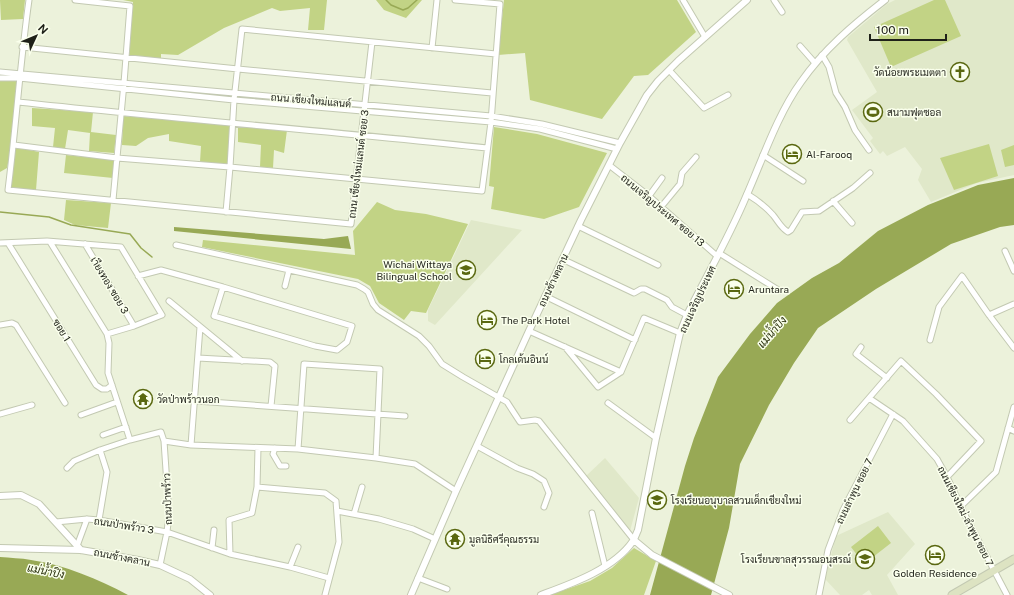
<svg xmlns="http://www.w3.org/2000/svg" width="1014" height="595" viewBox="0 0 1014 595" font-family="'Public Sans',Sarabun,sans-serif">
  <rect width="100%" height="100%" fill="#ecf2db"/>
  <path fill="#e0e8c9" d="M895,0H1014V175L977,183L931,202L918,180L922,169L905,147L887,156L883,151L880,154L870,141L873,138L852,110L877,92L847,40L848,37L887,4Z
    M471,220L522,230L435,325L428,321V310Z
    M605,458L639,498L630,531L586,476Z
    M888,512L915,544L887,575L898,595H872L869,590L862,595H840L825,579L836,536Z"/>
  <path fill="#c2d385" d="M0,0H25L23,19L1,20Z
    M123,0H327L324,30H308L310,8L280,11L272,8L224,28L178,55L161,54V60L129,57L133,2Z
    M376,0H422L406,18L384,10Z
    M504,0H677L696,32L648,75L634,76L602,119L530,100L525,53L498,55Z
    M934,0H945L961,36L891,67L874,27Z
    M0,81H17L12,144L7,168L0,172Z
    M32,108L93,112L91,132L116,135L114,153L89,151L90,133L68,130L65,149L53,147L55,128L32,126Z
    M123,116L230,125L228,164L200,162L201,146L169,141V134L148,138L136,146L122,145Z
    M238,127L287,130L284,153L274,150L273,168L260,167L261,145L238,142Z
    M494,127L537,134L607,153L579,207L544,219L491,209L494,187L489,186Z
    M989,144L998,176L954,190L940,158Z
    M1014,145V165L1005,167L1001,150Z
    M15,147L39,152L36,190L10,188Z
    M66,155L115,160L113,178L64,173Z
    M66,200L111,203L108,228L75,225L64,220Z
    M377,202L395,210L426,214L468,224L426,313L411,311L404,320L379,303L370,286L358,279L202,247L203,240L355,255L353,231Z
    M878,526L891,543L864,564L851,547Z
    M634,548L656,561L644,595H550L590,581L612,568Z"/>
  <path fill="#98a955" d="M1014,178V225L1000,227L951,244L876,289L818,328L794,363L769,405L740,464L729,528L711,595H650L685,466L694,438L718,377L750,334L777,303L812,278L839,263L878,231L928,205L978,185Z
    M174,227L324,239L348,236L351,249L174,231Z
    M0,557C10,558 21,558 31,560C65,565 98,579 128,595H0Z"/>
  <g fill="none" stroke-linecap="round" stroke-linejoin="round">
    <path stroke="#98a955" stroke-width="1.5" d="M386,0L391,5L403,10L408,8L417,0
      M0,212L49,217L71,225L130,234L141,248L152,257"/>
    <g stroke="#c3c9b2" stroke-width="7">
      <path id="minor" d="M29,0C20,63 16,127 8,190L351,224L372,42
        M75,0L130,6L124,83L113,200
        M683,0L705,37
        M774,0L782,12
        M800,46L815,63
        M22,47L238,69L492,93
        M432,48L437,0
        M822,55L829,67L836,93L845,107L855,130L869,150
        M669,70L704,108L728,95
        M0,72L491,116L542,124L620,143
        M0,78H19L234,100L491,122L540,129L617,149
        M18,102C174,119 331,131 487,148
        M14,145L117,158L230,167L482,191L491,122L500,4L455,0
        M763,155L803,181
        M609,165L649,196L717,256
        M747,194C757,200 765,206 773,215C778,221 781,228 788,232L791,230L802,212L819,211L853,188L870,173
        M649,196L662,178
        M833,201L852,223
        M661,207L680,184L682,173L696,157
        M226,212L230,167L234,100L242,29L496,54
        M578,226L658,265
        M50,242L107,334L109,343L108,373L130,440
        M0,243L47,241L121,247L162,315L134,326L107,334
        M8,243L96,385L102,389H107L112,385
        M85,244L134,326
        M176,245L357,285L364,289L368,292L373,304L378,310L419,336L429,346L442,364L463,377L507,402L520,422L535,420L539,421L634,540
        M1005,251L1014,271
        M719,253L780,291
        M562,259L634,293L641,289H645L667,300L672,307L687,315
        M138,276L161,270L223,287L352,326L347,342L337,350L315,346L214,316L223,287
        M285,286L289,270
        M545,296L635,340
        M169,301L242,361
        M989,315L1014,304
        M0,325L12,323L16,325L65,403
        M529,331L621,372
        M930,340L939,307L962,276L989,315L1014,348
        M565,347L598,387L621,372L644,318L680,333
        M861,347L856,354L887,378
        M198,358L270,362L275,366L271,406
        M869,398L903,421L937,459L947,477L967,519L1007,595
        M196,401L405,416
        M608,403L656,438
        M0,414L32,405
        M81,415L117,402
        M850,420L901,361L936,394L981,441L947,477
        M1008,428L1014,431
        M103,435L126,427
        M164,441L191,445L298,449L376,458L415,464L456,491
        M191,445L200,327
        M477,446L517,468L533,474L544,481L549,493L544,507
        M275,448L273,454L280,466H286
        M298,449L304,364L380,369L376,458
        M67,468L74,461L100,450L130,440L161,432L164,441L169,514L167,532L160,565
        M257,487L325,493L336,501L339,542L325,595
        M961,506L996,472L1014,407
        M337,511L379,519L413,529L435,539
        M592,513L605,566
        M354,514L362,487
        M99,520L107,472L100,450
        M56,522L87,519L99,520L167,532L230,554L290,567L329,578
        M77,546L87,519
        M212,548L214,530
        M230,554L229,520L252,513L257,487L258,448
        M290,567L298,547
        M418,578L447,589
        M819,595L828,550L843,510L893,414"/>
    </g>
    <g stroke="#c3c9b2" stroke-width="8">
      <path id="tertiary" d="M0,496L21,495L39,504L81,550
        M634,540L652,555L729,595
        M0,548L81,550L138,560L160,565L190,579L210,595
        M411,595L456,491L529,331L581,220L620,143L647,95L658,81L678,61L747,0
        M541,595C571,584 614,569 633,541C635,538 636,534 638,530L656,438L680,333L687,315C706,277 728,239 745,199C762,161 777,115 801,82C824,49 854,24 885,0"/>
    </g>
    <g stroke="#c3c9b2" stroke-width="9">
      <path id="secondary" d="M952,595L1014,559"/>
    </g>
    <use href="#minor" stroke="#fff" stroke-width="5"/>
    <use href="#tertiary" stroke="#fff" stroke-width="6"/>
    <use href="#secondary" stroke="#dde3c2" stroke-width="7"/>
  </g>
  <defs>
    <g id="church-ring" transform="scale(1)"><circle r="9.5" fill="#faffec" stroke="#5a6810" stroke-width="1.5"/><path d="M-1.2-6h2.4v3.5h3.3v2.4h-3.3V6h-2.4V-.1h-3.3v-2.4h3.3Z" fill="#5a6810"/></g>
    <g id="stadium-ring" transform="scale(1)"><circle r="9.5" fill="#faffec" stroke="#5a6810" stroke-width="1.5"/><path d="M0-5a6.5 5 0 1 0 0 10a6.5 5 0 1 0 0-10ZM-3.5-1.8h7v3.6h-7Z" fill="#5a6810"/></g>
    <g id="hotel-ring" transform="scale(1)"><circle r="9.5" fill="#faffec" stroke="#5a6810" stroke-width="1.5"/><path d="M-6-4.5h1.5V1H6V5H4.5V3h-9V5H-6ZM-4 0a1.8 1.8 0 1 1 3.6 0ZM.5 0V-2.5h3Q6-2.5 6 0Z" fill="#5a6810"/></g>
    <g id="school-ring" transform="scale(1)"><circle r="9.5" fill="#faffec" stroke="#5a6810" stroke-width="1.5"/><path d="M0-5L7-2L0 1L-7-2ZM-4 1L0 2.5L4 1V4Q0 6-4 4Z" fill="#5a6810"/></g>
    <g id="temple-ring" transform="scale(1)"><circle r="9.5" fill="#faffec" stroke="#5a6810" stroke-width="1.5"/><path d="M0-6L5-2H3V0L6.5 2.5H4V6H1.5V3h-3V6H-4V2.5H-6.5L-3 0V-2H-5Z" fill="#5a6810"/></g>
  </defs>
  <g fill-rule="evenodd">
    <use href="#church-ring" x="960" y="72"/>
    <use href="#stadium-ring" x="873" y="112"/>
    <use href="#hotel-ring" x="792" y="154"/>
    <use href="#school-ring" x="466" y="270"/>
    <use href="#hotel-ring" x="734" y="289"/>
    <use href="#hotel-ring" x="487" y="320"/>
    <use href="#hotel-ring" x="485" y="359"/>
    <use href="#temple-ring" x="143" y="399"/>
    <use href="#school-ring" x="657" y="500"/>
    <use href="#temple-ring" x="455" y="539"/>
    <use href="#hotel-ring" x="935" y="555"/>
    <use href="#school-ring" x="865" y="559"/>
  </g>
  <g text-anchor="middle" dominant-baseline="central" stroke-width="3" stroke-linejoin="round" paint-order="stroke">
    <g font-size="10" fill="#1f2119" stroke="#faffec" text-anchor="start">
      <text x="946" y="72" text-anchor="end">วัดน้อยพระเมตตา</text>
      <text x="887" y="112">สนามฟุตซอล</text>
      <text x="806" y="154">Al-Farooq</text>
      <text x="452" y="264" text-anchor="end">Wichai Wittaya<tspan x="452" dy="12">Bilingual School</tspan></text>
      <text x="748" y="289">Aruntara</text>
      <text x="501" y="320">The Park Hotel</text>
      <text x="499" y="359">โกลเด้นอินน์</text>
      <text x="157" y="399">วัดป่าพร้าวนอก</text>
      <text x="671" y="500">โรงเรียนอนุบาลสวนเด็กเชียงใหม่</text>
      <text x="469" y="539">มูลนิธิศรีคุณธรรม</text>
      <text x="851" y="559" text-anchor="end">โรงเรียนขาลสุวรรณอนุสรณ์</text>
      <text x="935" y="573" text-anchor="middle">Golden Residence</text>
    </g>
    <g font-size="10" fill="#1f2119" stroke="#faffec">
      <text transform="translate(311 100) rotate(5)">ถนน เชียงใหม่แลนด์</text>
      <text transform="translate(358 164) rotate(-83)">ถนน เชียงใหม่แลนด์ ซอย 3</text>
      <text transform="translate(663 210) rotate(40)">ถนนเจริญประเทศ ซอย 13</text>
      <text transform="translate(553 280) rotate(-65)">ถนนช้างคลาน</text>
      <text transform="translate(110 285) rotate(59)">เาียงทอง ซอย 3</text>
      <text transform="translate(697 299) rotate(-65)">ถนนเจริญประเทศ</text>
      <text transform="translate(62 330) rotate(58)">ซอย 1</text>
      <text transform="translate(854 491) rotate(-64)">ถนนลำพูน ซอย 7</text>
      <text transform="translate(167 499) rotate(-92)">ถนนป่าพร้าว</text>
      <text transform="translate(966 516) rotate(63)">ถนนเชียงใหม่-ลำพูน ซอย 7</text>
      <text transform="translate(124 525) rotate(9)">ถนนป่าพร้าว 3</text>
      <text transform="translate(122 557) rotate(11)">ถนนช้างคลาน</text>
    </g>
    <g font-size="11" font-style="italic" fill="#2b320d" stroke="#faffec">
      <text transform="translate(772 332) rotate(-49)">แม่น้ำปิง</text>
      <text transform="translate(46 571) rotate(11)">แม่น้ำปิง</text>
    </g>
  </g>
  <g transform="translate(36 36) rotate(46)" stroke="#faffec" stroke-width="3" paint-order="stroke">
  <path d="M0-3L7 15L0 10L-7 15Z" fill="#1f2119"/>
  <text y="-6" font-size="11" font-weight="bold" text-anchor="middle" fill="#1f2119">N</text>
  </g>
  <path d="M870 34v6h76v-6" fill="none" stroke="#1f2119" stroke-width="2"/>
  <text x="876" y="34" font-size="12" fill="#1f2119" stroke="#faffec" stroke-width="3" paint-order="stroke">100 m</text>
</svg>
